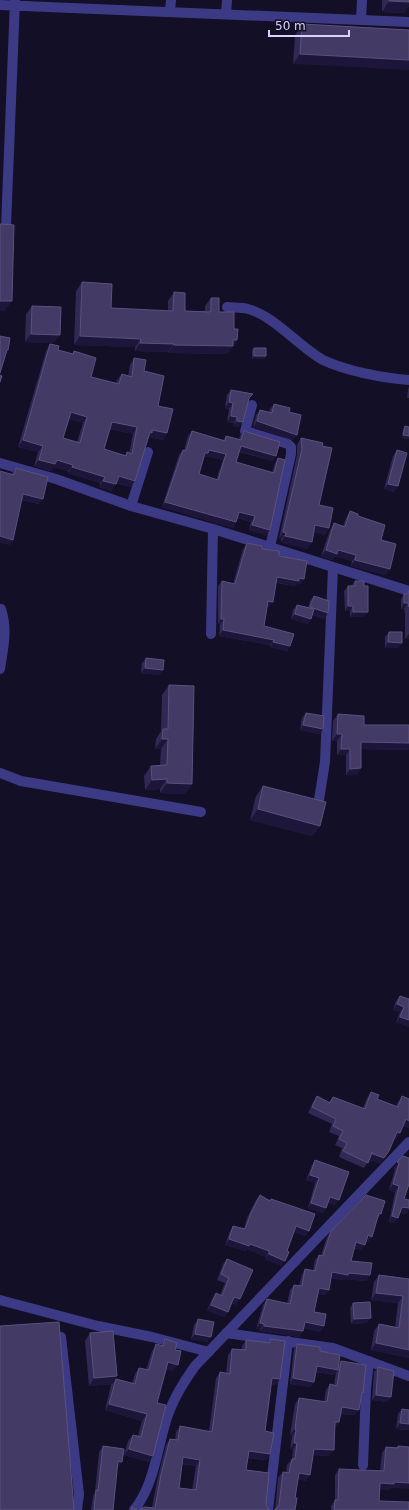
<svg xmlns="http://www.w3.org/2000/svg" width="409" height="1510" viewBox="0 0 409 1510" font-family="'DejaVu Sans',sans-serif">
  <rect width="100%" height="100%" fill="#130f26"/>
  <g fill="none" stroke-linecap="round" stroke-linejoin="round">
    <path stroke="#3d3a85" stroke-width="10" d="M0,5L409,22
      M170,11L171,0
      M226,14L227,0
      M361,20L362,0
      M6,227L15,0
      M227,307C233,308 241,307 248,309C275,316 299,347 323,360C346,371 383,378 409,380
      M252,405L245,431L288,444L291,447V454L270,547
      M0,463L56,479L131,506L213,529L409,591
      M131,506L148,452
      M0,609H1C8,630 3,649 0,669
      M211,634L213,529
      M0,773L21,781L201,812
      M318,806L325,762L333,568
      M0,1300L98,1326L152,1337L209,1352
      M226,1333L333,1348L409,1376
      M61,1337L79,1494L77,1510
      M363,1465L366,1389L369,1361
      M134,1510C156,1483 157,1444 169,1412C175,1396 185,1380 195,1366L409,1142
      M268,1510L288,1341"/>
  </g>
  <path fill="#312854" fill-rule="evenodd" d="M382,0H409V6L404,13L382,12Z
    M302,24L409,30L293,64L295,35Z
    M82,282L111,308L168,311V301L174,292L185,311H205V306L211,298L219,312L234,329L237,340L227,354L168,353V352L135,351V347L74,345L76,291Z
    M32,306L54,343L25,342L26,314Z
    M50,344L58,350L72,354L74,351L91,377L116,383L117,380L122,374L128,376L130,365L134,358L144,371L158,406L167,433L163,440L149,437L148,438L135,481L130,487L116,483L111,491L99,487L100,483L68,473V471L53,467L51,471L34,466L38,452L18,447L46,351ZM69,419L83,423L77,442L63,438ZM110,429L133,434L129,453L127,452L125,455L104,449Z
    M254,348L266,356L264,359H252V350Z
    M409,387V398H407L408,389Z
    M231,390L249,399L239,427L233,426L234,423L227,422L229,409L225,408L227,395Z
    M274,404L289,412L293,440L253,427L256,415L260,410L269,412L270,409Z
    M405,426L409,439L402,438L403,429Z
    M244,430L276,456L273,461L239,452L236,462L272,473L275,463L278,458L270,530L266,535L249,530L251,522L238,518L233,528L162,507L179,455L183,450H184L188,436L192,431L223,440L226,436L239,440L240,435ZM206,456L223,460L216,480L199,474L204,458Z
    M301,438L322,446L319,505L329,528L325,535L314,532L312,542L307,549L281,542V539H279L297,455V445Z
    M397,450L394,492L384,489L393,456Z
    M16,468L39,504L21,500L13,540L10,545L11,474Z
    M350,511L358,516L381,540L390,569L385,575L351,566L352,561L335,556L332,560L321,556L330,530L334,523L343,526L346,518Z
    M247,543L262,549L279,556L304,579L300,584H297L295,586L276,583L269,607H267L264,626L290,646L287,651L270,647V645L219,636L220,624H218V586L222,581L233,584L243,549Z
    M355,581L364,586V617H350V611H345L344,591L348,586H351Z
    M408,591H409V639H405V614L404,609H401V599L404,594H407Z
    M314,596L324,619L312,615L311,619L308,624L291,619L293,610L297,605L308,608L310,601Z
    M389,632L398,648H385V637Z
    M146,658L163,670L159,675L141,673L142,663Z
    M169,685L192,784L185,794L160,793V789L145,790L144,776L151,766H160L161,749H155L156,739L161,731L162,695Z
    M306,713L323,729L320,734L300,730L302,718Z
    M338,714L364,725H409V750L361,749L357,775H346V755H337V741H332L333,721Z
    M263,786L320,826L312,836L250,820L256,796Z
    M400,996L409,1027L396,1022L400,1012L393,1010L396,1001Z
    M371,1092L377,1099L396,1106L398,1102L402,1096L409,1128L403,1126L400,1133L396,1139L394,1138L389,1151L380,1163L369,1160L364,1168L339,1157L342,1148L335,1145L339,1136L329,1132L332,1124L308,1113L313,1102L317,1096L329,1102L333,1097L363,1108L367,1098Z
    M403,1156L404,1199L409,1200V1209L406,1214L400,1213L394,1223L389,1222L395,1192L389,1190L395,1169L393,1168Z
    M315,1160L335,1205L328,1203L326,1208L323,1213L308,1208L315,1183L306,1180L312,1165Z
    M260,1195L270,1200L271,1199L309,1231L305,1236L294,1232L282,1266L265,1259L266,1257L247,1249L246,1251L225,1245L230,1231L233,1226L244,1229L247,1218L256,1200Z
    M381,1214L378,1218L369,1242L366,1241L365,1245L361,1250L354,1248L351,1261L370,1275L366,1281L345,1279L344,1280L331,1278L329,1290L325,1295L318,1294L314,1312L324,1326L320,1332L303,1328V1331L299,1337L260,1331V1329H256L263,1305L267,1299L287,1304L290,1290L294,1285L299,1286L302,1274L305,1269L313,1270L315,1260L319,1255H321L327,1237L331,1231Z
    M227,1259L236,1305L232,1303L228,1312L224,1317L207,1310L212,1299L216,1293L220,1295L225,1283L217,1280L223,1264Z
    M379,1275L409,1279V1358L371,1350L374,1331L379,1324L395,1327L398,1303L371,1300L374,1282Z
    M353,1303L367,1323L351,1324L350,1308Z
    M198,1319L208,1342L191,1339L194,1325Z
    M90,1333L112,1384L89,1386L85,1341Z
    M165,1339L175,1350L173,1371L166,1369L157,1403L149,1462L124,1455L128,1441L133,1435L138,1436L142,1421L105,1410L111,1385L116,1379L132,1383L135,1374L139,1368L146,1370L152,1351L156,1344L161,1346Z
    M270,1339L280,1379L276,1385L271,1384L265,1431L270,1454L266,1460L248,1458L246,1470L266,1504L268,1509L152,1507L157,1481L166,1445L170,1439L175,1440L176,1432L180,1426L209,1431L216,1378L220,1372L226,1373L228,1355L232,1349L242,1350V1346L246,1340L268,1343ZM182,1464L196,1466L192,1490L179,1488Z
    M297,1344L320,1351L338,1366L341,1361L363,1393L361,1396L355,1415L341,1414L339,1422L335,1428H334L329,1456L313,1455L306,1481L298,1479L295,1498L275,1510L278,1478L283,1472L286,1473L287,1465L292,1459L293,1449H290L292,1436L290,1435L295,1404L299,1398L324,1402L326,1390L330,1384L334,1385L336,1371L334,1375L316,1372L311,1387L290,1384L294,1349Z
    M378,1367L387,1402L372,1400L374,1372Z
    M402,1409L409,1410V1430L396,1429L398,1414Z
    M103,1446L122,1462L118,1467H117L113,1510H91L93,1496L95,1492L99,1452Z
    M398,1446L391,1488L390,1490L380,1489L379,1501L409,1510H331V1506L335,1500V1475L339,1469L380,1471L382,1453L386,1447L396,1448Z"/>
  <path fill="#1d163a" d="M389,1L409,2V6L404,13L382,12Z
    M300,54L409,60V70L293,64Z
    M0,301H12L5,311H0Z
    M31,334L60,335L54,343L25,342Z
    M80,336L141,339L135,347L74,345Z
    M233,340H237L227,354L168,353L174,345Z
    M140,343L174,344L168,352L135,351Z
    M254,356H266L264,359H252Z
    M229,402L233,403L229,409L225,408Z
    M71,412L87,417L83,423L66,419Z
    M231,416L237,417L234,423L227,422Z
    M237,421L243,422L239,427L233,426Z
    M257,421L297,435L293,440L253,427Z
    M112,422L137,427L133,434L107,428Z
    M152,430L167,433L163,440L149,437L147,439L150,432Z
    M403,435L409,436V439L402,438Z
    M23,440L43,446L38,452L18,447Z
    M241,446L276,456L273,461L237,451Z
    M209,450L226,454L223,460L206,456L204,459L202,458L205,453Z
    M39,460H57L73,465L68,471L53,467L51,471L34,466Z
    M72,467L105,477L100,483L68,473Z
    M119,476L135,481L130,487L114,482Z
    M103,481L116,484L111,491L99,487Z
    M388,484L398,486L394,492L384,489Z
    M23,494L43,499L39,504L19,499Z
    M165,502L236,522L233,528L162,507Z
    M239,512L255,516L251,522L236,517Z
    M252,525L270,530L266,535L249,530Z
    M315,525L329,528L325,535L311,532Z
    M283,532L286,533L281,539H279Z
    M0,536L13,540L10,545L0,543Z
    M285,536L312,542L307,549L281,542Z
    M326,550H338L356,555L352,561L335,556L332,560L321,556Z
    M355,560L390,569L385,575L351,566Z
    M277,577L299,578L304,579L300,584H297L295,586L273,582Z
    M268,601L273,602L269,607L264,606Z
    M404,603H408L404,609H401Z
    M348,606H353L350,611H345Z
    M310,607L328,613L324,619L306,613Z
    M353,612H368L364,617H350Z
    M295,614L311,619L308,624L291,619Z
    M221,619H224L220,624H218Z
    M223,630L274,640L270,645L219,636Z
    M409,634V639H405Z
    M273,642L290,646L287,651L270,647Z
    M388,642L402,643L398,648H385Z
    M145,668L163,670L159,675L141,673Z
    M303,725L323,729L320,734L300,730Z
    M337,734H342L337,741H332Z
    M162,739H168L161,749H155Z
    M361,742L409,743V750L356,749Z
    M341,749H350L346,755H337Z
    M361,768L357,775H346L350,769Z
    M167,779L160,789L145,790L152,780Z
    M167,783L192,784L185,794L160,793Z
    M258,809L320,826L312,836L250,820Z
    M397,1004L404,1007L400,1012L393,1010Z
    M400,1017L409,1020V1027L396,1022Z
    M406,1119L409,1121V1128L402,1125Z
    M397,1132L400,1133L396,1139L393,1137Z
    M389,1151L380,1163L369,1160L373,1154Z
    M397,1162L399,1163L395,1169L393,1168Z
    M310,1175L319,1178L315,1183L306,1180Z
    M393,1184L399,1186L395,1192L389,1190Z
    M330,1197L339,1200L335,1205L327,1202Z
    M311,1203L326,1208L323,1213L308,1208Z
    M402,1207L409,1208L406,1214L398,1212Z
    M392,1216L398,1218L394,1223L389,1222Z
    M296,1226L309,1231L305,1236L292,1231Z
    M368,1235L372,1237L369,1242L364,1241Z
    M229,1239L250,1244L269,1251L266,1257L247,1249L246,1251L225,1245Z
    M356,1242L365,1245L361,1250L352,1247Z
    M269,1254L285,1261L282,1266L265,1259Z
    M332,1272L349,1273L370,1275L366,1281L345,1279L344,1280L329,1277Z
    M319,1288L329,1290L325,1295L315,1293Z
    M376,1293L403,1296L398,1303L371,1300Z
    M234,1297L240,1299L236,1305L231,1302Z
    M211,1305L228,1312L224,1317L207,1310Z
    M371,1318L367,1323L351,1324L354,1319Z
    M305,1322L324,1326L320,1332L301,1328Z
    M260,1323L264,1324L260,1329H256Z
    M264,1326L303,1331L299,1337L260,1331Z
    M195,1334L211,1337L208,1342L191,1339Z
    M376,1343L409,1350V1358L371,1350Z
    M168,1362L178,1365L173,1371L164,1369Z
    M317,1366L338,1370L334,1375L313,1371Z
    M117,1376L112,1384L89,1386L94,1378Z
    M272,1378L280,1379L276,1385L268,1384Z
    M293,1378L314,1382L311,1387L290,1384Z
    M376,1395L391,1397L387,1402L372,1400Z
    M109,1404L147,1414L142,1421L105,1410Z
    M342,1407L359,1410L355,1415L337,1413Z
    M335,1422H339L335,1428H330Z
    M400,1423L409,1424V1430L396,1429Z
    M295,1429L296,1430L292,1436L290,1435Z
    M294,1443H297L293,1449H290Z
    M129,1449L153,1456L149,1462L124,1455Z
    M314,1449L334,1450L329,1456L310,1455Z
    M249,1451L270,1454L266,1460L245,1457Z
    M183,1457L200,1460L196,1466L179,1463Z
    M118,1461L122,1462L118,1467L114,1466Z
    M299,1473L310,1475L306,1481L294,1479Z
    M394,1482L409,1483V1489L391,1488L390,1490L376,1489L380,1483Z"/>
  <path fill="#433a66" stroke="#5a527e" fill-rule="evenodd" d="M389,0H409V2L389,1Z
    M302,24L409,30V60L300,54Z
    M0,224L14,225L12,301H0Z
    M82,282L112,284L111,308L173,311L174,292L185,293V311L209,312L211,311V298H219V312H234V329H238L237,340H233V346L174,345V344L140,343L141,339L80,336Z
    M32,306L61,307L60,335L31,334Z
    M0,336L10,338L8,350H7L0,373Z
    M50,344L59,346L58,350L73,354L74,351L96,358L91,377L119,384L122,374L132,377L134,358L146,360L144,371L164,376L158,406L173,409L167,433L152,430V433L150,432L135,481L119,476L116,484L103,481L105,477L72,467L73,465L57,460L55,464L39,460L43,446L23,440ZM71,412L87,417L80,443L63,438ZM112,422L137,427L132,454L127,452L126,456L104,449Z
    M254,348H266V356H254Z
    M0,375L2,376L0,382Z
    M231,390L253,394L249,398L243,422L237,421V417L231,416L233,403L229,402Z
    M274,404L290,408L289,412L301,415L297,435L257,421L260,410L272,413Z
    M405,426L409,427V436L403,435Z
    M244,430L247,432L280,442L276,456L241,446L236,462L274,473L278,458L285,460L270,530L252,525L255,516L239,512L236,522L165,502L183,450L186,451L192,431L225,441L226,436L241,440ZM209,450L226,454L218,480L199,474L205,453H208Z
    M301,438L323,443L322,446L332,448L319,505L333,508L329,528L315,525L312,542L285,536L286,533L283,532L302,449Z
    M397,450L407,453L398,486L388,484Z
    M16,468L48,477L43,499L23,494L13,540L0,536V471L14,475Z
    M350,511L358,514V516L385,525L381,540L396,544L390,569L355,560L356,555L338,550L337,554L326,550L334,523L345,527Z
    M247,543L262,546V549L279,551V556L307,561L304,579L299,578V581L277,577L273,602L268,601L264,626L294,634L290,646L273,642L274,640L223,630L224,619H221L222,581L235,584Z
    M355,581H364V586H368V612H353V606H348V586H355Z
    M408,591H409V607L408,603H404V594H408Z
    M314,596L329,601L328,613L310,607Z
    M297,605L314,609L311,619L295,614Z
    M389,632H402V643L388,642Z
    M146,658L164,660L163,670L145,668Z
    M169,685L194,686L192,784L167,783V779L152,780L151,766L167,765L168,739H162L163,729H168Z
    M306,713L324,716L323,729L303,725Z
    M338,714L364,716V725H409V743L361,742V768L350,769V749H341L342,734H337Z
    M263,786L326,802L320,826L258,809Z
    M400,996L409,999V1020L400,1017L404,1007L397,1004Z
    M371,1092L379,1095L377,1099L398,1107L402,1096L409,1099V1121L406,1119L400,1133L397,1132L389,1151L384,1158L373,1154L372,1152L368,1163L343,1151L347,1143L339,1139L343,1131L333,1126L336,1119L312,1107L317,1096L330,1103L333,1097L365,1109Z
    M403,1156L409,1158V1184L404,1199L409,1200V1208L402,1207L398,1218L392,1216L399,1186L393,1184L399,1163L397,1162Z
    M315,1160L349,1172L339,1200L330,1197L326,1208L311,1203L319,1178L310,1175Z
    M260,1195L270,1201L271,1199L315,1214L309,1231L296,1226L287,1251L289,1252L285,1261L269,1254V1251L250,1244L249,1246L229,1239L233,1226L245,1229L251,1213Z
    M366,1195L385,1201L381,1214L379,1213L372,1237L368,1235L365,1245L356,1242L351,1261L372,1263L370,1275L349,1273L348,1275L332,1272L329,1290L319,1288L314,1312L326,1314L324,1326L305,1322L303,1331L264,1326V1324L260,1323L267,1299L290,1304L294,1285L302,1286L305,1269L315,1271L319,1255L323,1256L331,1231Z
    M227,1259L253,1270L240,1299L234,1297L228,1312L211,1305L216,1293L222,1296L229,1278L221,1274Z
    M379,1275L409,1279V1350L376,1343L379,1324L399,1328L403,1296L376,1293Z
    M370,1302L371,1318L354,1319L353,1303Z
    M198,1319L214,1322L211,1337L195,1334Z
    M59,1322L74,1510H0V1326Z
    M113,1331L117,1376L94,1378L90,1333Z
    M165,1339L177,1343L175,1350L181,1351L178,1365L168,1362L157,1403L166,1405L153,1456L129,1449L133,1435L141,1437L147,1414L109,1404L116,1379L135,1384L139,1368L149,1370L156,1344L163,1346Z
    M270,1339L285,1341L280,1379L272,1378L265,1431L274,1433L270,1454L249,1451L246,1470L269,1473L266,1504L268,1509L270,1510H139L144,1507L155,1508L161,1475L170,1439L178,1440L180,1426L212,1432L220,1372L230,1374L232,1349L246,1350V1340L270,1343ZM183,1457L200,1460L196,1490L179,1488Z
    M297,1344L320,1347V1351L340,1355L338,1370L317,1366L314,1382L293,1378Z
    M341,1361L366,1365L363,1393L362,1392L359,1410L342,1407L339,1422H335L334,1450L314,1449L310,1475L299,1473L295,1498H297L295,1510H274H275L279,1505L283,1472L289,1473L292,1459H295L297,1443H294L296,1430L295,1429L299,1398L327,1402L330,1384L337,1386Z
    M378,1367L394,1371L391,1397L376,1395Z
    M402,1409L409,1410V1424L400,1423Z
    M103,1446L124,1449L122,1462L118,1461L113,1510H94L96,1490L98,1491Z
    M398,1446L409,1447V1483L394,1482V1484L380,1483L379,1501L409,1502V1510H334L335,1500H338L339,1469L384,1471L386,1447L398,1448Z
    M132,1507L137,1510H132Z"/>
  <path d="M269 30v6h80v-6" fill="none" stroke="#d9d4ff" stroke-width="2"/>
  <text x="275" y="30" font-size="12" fill="#d9d4ff" stroke="#130f26" stroke-width="3" paint-order="stroke">50 m</text>
</svg>
